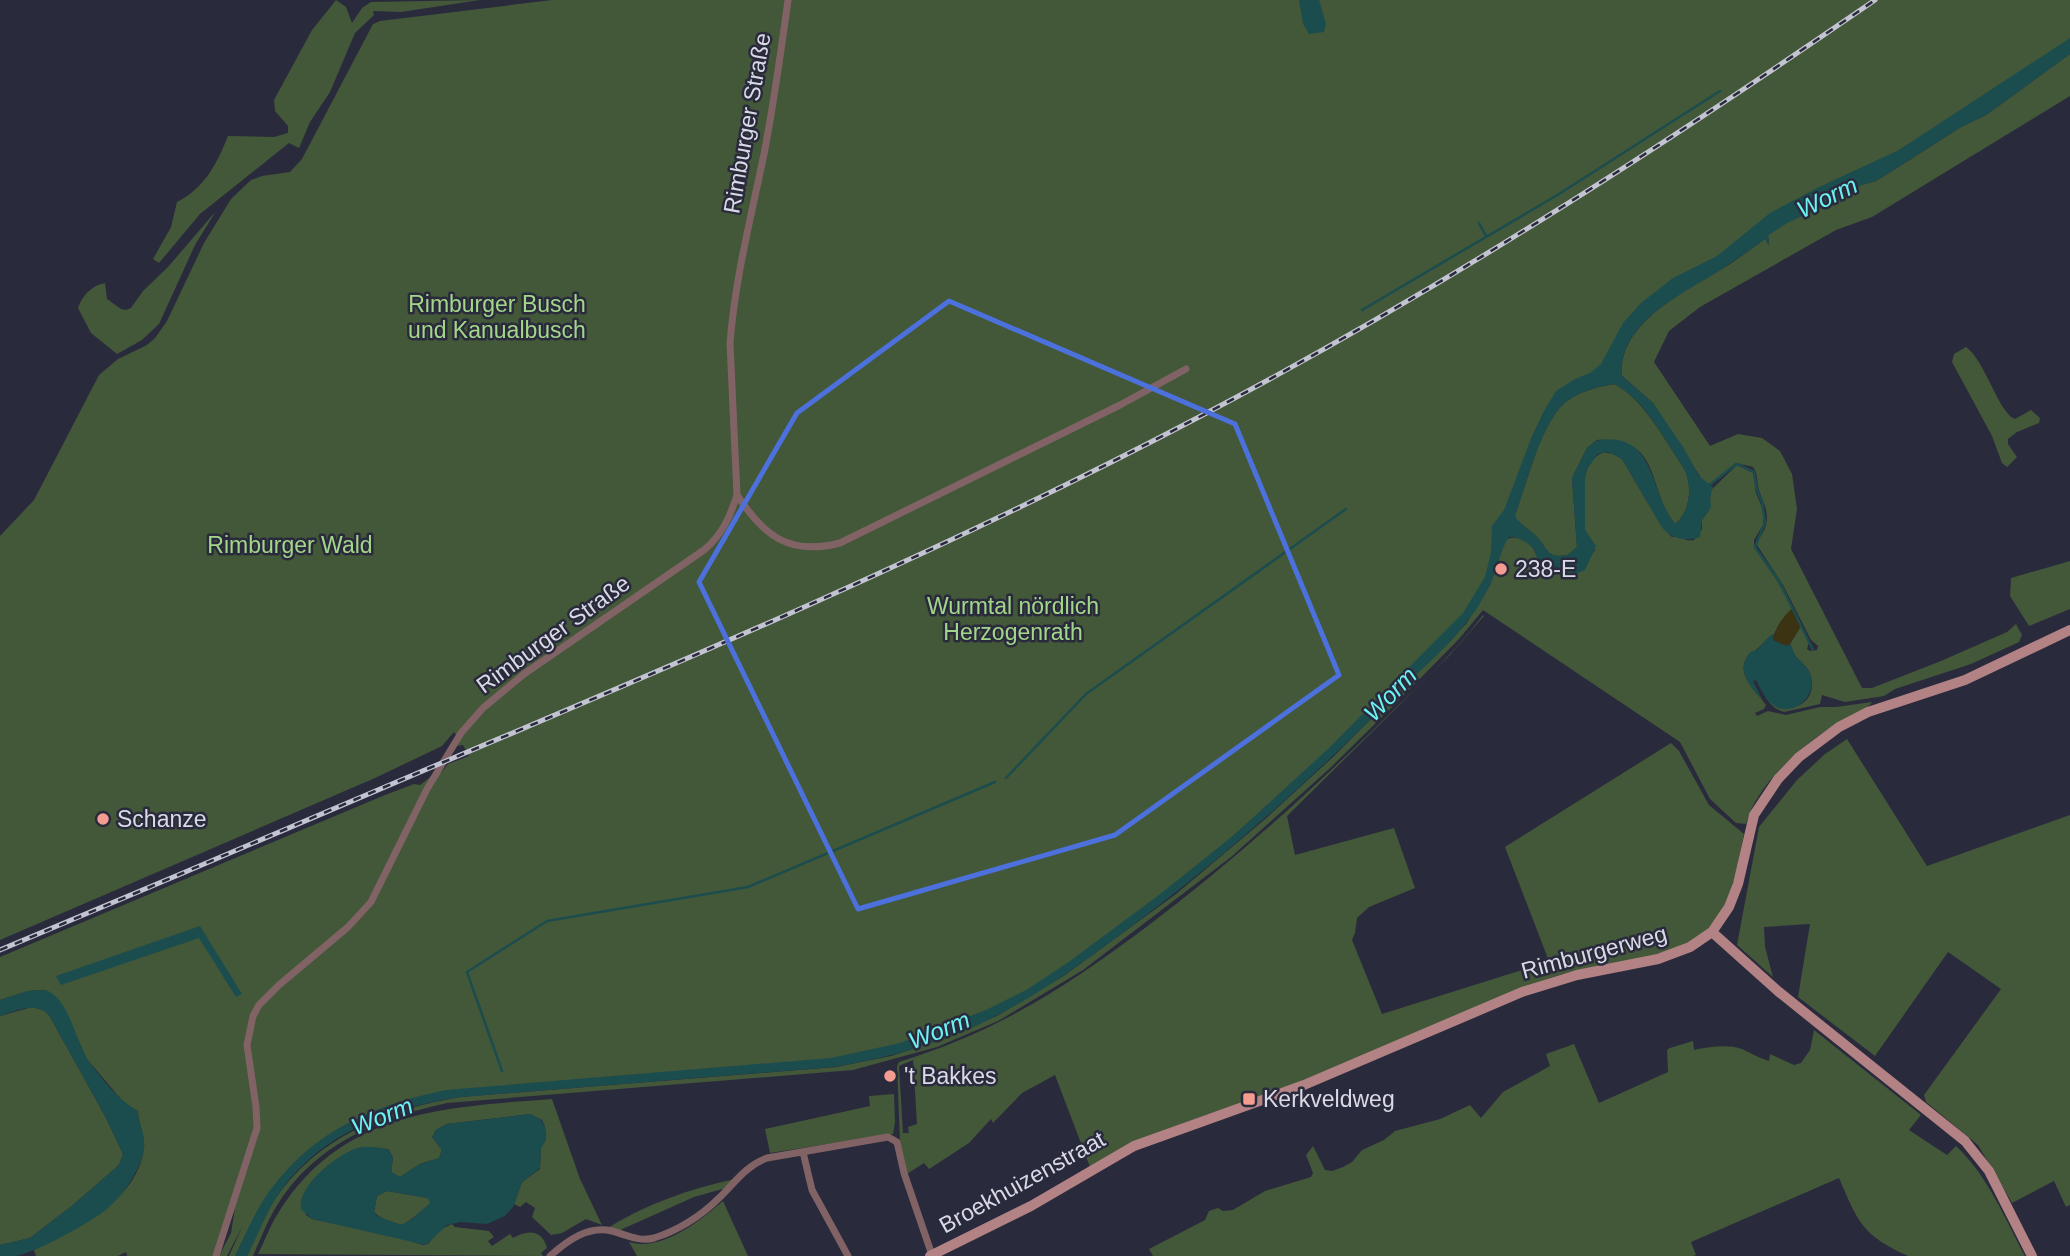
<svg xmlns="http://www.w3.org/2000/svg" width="2070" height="1256" viewBox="0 0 2070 1256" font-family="Arial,sans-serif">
  <rect width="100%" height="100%" fill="#2a2a3d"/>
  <path fill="#435739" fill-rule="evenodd" d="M336,0L346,7L352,23L362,8L371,2L480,0L401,12L373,11L374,15L355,33L330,92L310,122L299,148L289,143L200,214L159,263L153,259L171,227L177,202C205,188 217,163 228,136L274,137L288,133V126L275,111L274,100L312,30Z
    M552,0H2070V43L1711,268L1629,332L1621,349L1554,408L1475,605L1353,731L1162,898L1033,991L948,1032L819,1065L460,1095L376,1114L322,1146L259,1208L235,1256H229L243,1225L227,1256H219L231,1233L237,1196L214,1256H127L126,1252L118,1256H36L34,1250C76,1228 137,1202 144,1148C145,1134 138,1124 138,1111L125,1104L86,1058L78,1039L45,990L28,991L0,1000V957L385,795L414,784L420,785L429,778L441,773L448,764L469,756L463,745L457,746L460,741L454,732L442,746L375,778L0,940V536L34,500L99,375L118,359L147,345L155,338L167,321L204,243L231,199L251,180L262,176L290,172L302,159L373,24L380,21Z
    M2070,54V96L1872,217L1836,230L1700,307L1669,331L1654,362L1710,446L1738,434L1762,438L1780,451L1792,474L1797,509L1791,549L1862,688H1872L1941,661L2007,632L2016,624L2022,635L2019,642L1971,664L1895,689L1884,696L1845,702L1822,695L1820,704L1784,712C1774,709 1770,704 1764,695C1784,719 1818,706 1811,677C1809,666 1800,663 1795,655C1793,651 1792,648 1790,644L1801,626L1809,642L1807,649L1810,651L1817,650L1818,646L1811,640L1783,585L1757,545C1758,538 1764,533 1766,525C1769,513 1764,504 1760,493C1756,484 1759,475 1753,467L1736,463L1712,482L1708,484L1703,481L1653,403L1622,376C1617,321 1691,289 1730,264C1742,256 1753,247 1765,239L1769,245L1768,235L1786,223L1837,200L1861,185L1876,181L1889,173L1961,127L1986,115Z
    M216,211L195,245L159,324L142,340L117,354L91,333L78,308C82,296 92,285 105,283L107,299L121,309L126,310L131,308L143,291L168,267Z
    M1966,347C1985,360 1999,414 2015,419L2031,410L2040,418L2039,423L2017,432L2008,439V444L2017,457L2007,467L2002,463L1992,436L1952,362L1954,354Z
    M1614,384C1641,396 1666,441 1683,467C1693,483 1691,512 1675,524C1646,488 1663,437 1597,440L1587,448L1572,478L1577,547L1568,555C1545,559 1549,549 1536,536C1529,529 1520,525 1514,516C1527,486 1541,420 1567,401C1581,391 1597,387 1614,384Z
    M1603,452L1614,454L1622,459L1662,527L1672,537C1680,535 1685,542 1694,540L1702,529V520L1709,510L1711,490L1737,465L1753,473L1756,493L1764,512L1763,525L1754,540V547L1776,579L1793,608L1781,621L1774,634C1766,638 1764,644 1757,649C1754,652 1750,653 1748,656C1734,674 1757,691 1766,705L1764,709L1755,713L1757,716L1768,711L1786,715L1820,707H1836L1872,702C1866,712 1847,717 1836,724C1802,745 1756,785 1746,824L1736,823L1710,799L1680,742L1483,610L1459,639L1387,712L1329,769L1231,857L1083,970L998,1021L937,1047L853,1070L447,1103C379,1118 314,1144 276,1207C267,1222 260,1240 253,1256H247C256,1238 262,1219 273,1202C316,1137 387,1109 461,1097L836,1067L891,1056L928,1044L997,1016L1065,975L1176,894L1264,820L1333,757L1466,624L1490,585L1504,542C1512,533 1525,539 1532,547C1536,551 1535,557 1541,561C1550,567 1570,574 1582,571C1588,565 1589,557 1595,550L1585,530V478L1587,469L1593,459Z
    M2070,561V609L2029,626L2010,596L2011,578Z
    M1483,615L1484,616L1449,656L1287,816L1295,855L1394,828L1415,888L1369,907L1357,918L1355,933L1352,940L1382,1014L1541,964L1546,961L1547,956L1505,847L1671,743L1679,751L1709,805L1744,834C1737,867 1733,908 1706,931C1663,966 1600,960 1550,978C1520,988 1491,1003 1462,1015C1405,1039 1348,1063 1291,1085C1224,1112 1151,1128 1090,1167L1055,1075L1022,1093L993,1123L991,1119L969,1143L929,1169L924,1163L907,1174L900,1141L897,1066L899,1062C999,1031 1066,987 1149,925C1227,866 1299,802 1369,734C1407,696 1450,659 1483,615ZM913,1060L917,1124L908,1127L909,1133H903L899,1066Z
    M1847,739L1927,866L2070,815V1205L2066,1207L2054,1181L2012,1203L1978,1145L1926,1102L1924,1095L2001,989L1948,952L1875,1056L1798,997L1810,924L1764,927L1765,947L1773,977L1737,945L1759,827L1797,780L1825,754Z
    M32,1007L43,1010L49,1015L105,1116L123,1154L119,1165L73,1205L30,1238L0,1245V1016Z
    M1814,1030L1921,1115L1909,1130L1947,1155L1956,1146C1988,1176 2004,1217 2025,1256H1908C1862,1235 1858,1222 1839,1178L1691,1242L1696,1255L1693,1256H1153L1149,1249L1205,1220L1209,1211L1218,1208L1223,1211L1233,1210L1265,1191L1311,1177L1313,1173L1306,1155L1313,1146L1325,1170L1332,1171L1343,1167L1352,1162L1362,1150L1384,1140L1395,1131L1440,1119L1470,1105L1481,1118L1503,1092L1550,1066L1546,1054L1574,1044L1599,1103L1668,1072L1667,1050L1670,1048L1693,1041L1694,1050C1708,1047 1728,1044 1742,1049C1751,1053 1759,1058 1769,1061L1770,1054L1794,1065L1801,1063L1810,1050Z
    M894,1094L895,1122L893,1134L770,1153L765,1129L870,1106L869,1096Z
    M552,1099L580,1179L602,1225L586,1219L562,1233L551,1235L532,1217L535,1208L526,1202L520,1207L514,1204L522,1182L540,1169L541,1148L546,1137L545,1127L542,1120L530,1114L447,1124L436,1130L432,1137L442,1150L439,1158L420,1164L400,1177L391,1172L393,1157L388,1149L362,1147L317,1176L305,1193L306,1215L312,1219L394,1236L423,1245L428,1244L441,1229L452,1224L455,1227L489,1231L494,1237L488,1241L492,1246L510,1234L513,1238C527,1230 542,1229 547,1248L541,1253L543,1256L258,1254C266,1238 272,1221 282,1207C346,1110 447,1107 552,1099Z
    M735,1179L726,1188L694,1197L618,1231L606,1229C646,1204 689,1189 735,1179Z
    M387,1191L428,1198L431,1201L429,1206L403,1225C394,1223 380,1219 374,1212L377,1196Z
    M723,1201L748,1256H637L629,1242C661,1252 700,1221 723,1201Z"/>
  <path fill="#3c3313" d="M1793,608L1801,626L1790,644L1787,646L1773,640C1775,628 1783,616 1793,608Z"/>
  <path fill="#1c4d4e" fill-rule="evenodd" d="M1299,0H1319L1326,24L1324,32L1309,34L1303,24Z
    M2070,38V54L1986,115L1961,127L1876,181L1861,185L1837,200L1789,222L1768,235L1769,245L1765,239C1750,249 1736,260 1720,270C1683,294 1617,323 1622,376L1653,403L1683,447L1699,476L1713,487L1710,497L1711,507L1702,520L1700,537C1686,542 1671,539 1662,527L1622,459L1608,452L1598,454L1587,469L1585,478V530L1596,546L1585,570C1581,571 1579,573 1575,573C1569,573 1541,562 1537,557C1535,555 1536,550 1533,548C1530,544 1516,535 1510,537C1504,538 1494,580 1488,589C1482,600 1476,611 1468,620C1449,647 1421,669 1398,692C1311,780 1219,862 1121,934C1081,964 1042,992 998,1015C947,1042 889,1058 833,1067L461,1097C392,1107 320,1133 279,1193C266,1213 258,1235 247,1256H235C246,1234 256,1209 271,1189C316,1129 375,1105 446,1090L831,1058L900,1043L986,1010L1028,989L1070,961L1159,895L1234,835L1329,748L1463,613L1485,577L1491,552L1492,526L1504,510L1532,436L1544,411L1556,391L1575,379L1590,373L1601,364L1623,323L1641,303L1673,278L1717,256L1770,213L1817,188L1899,150ZM1614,384C1642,396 1666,441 1683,467C1693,484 1691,512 1675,524C1649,492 1656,429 1596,441L1587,448L1572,478L1577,547L1568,555C1545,559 1549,549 1536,536C1529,529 1520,525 1515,516C1526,486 1542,419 1567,401C1581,391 1597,387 1614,384Z
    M1774,634L1773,640L1787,646L1790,644C1792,648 1793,651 1795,655C1800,663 1809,666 1811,677C1816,696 1795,716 1776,707C1766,701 1761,690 1756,680L1753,681L1762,699C1750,688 1737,670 1748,655C1752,649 1752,653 1758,649C1764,644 1766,637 1774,634Z
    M200,926L242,994L236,997L199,938L61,985L56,976Z
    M45,990C69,997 75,1041 88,1060C101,1078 118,1100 138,1111C138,1124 146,1134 144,1148C141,1169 124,1194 108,1208C92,1222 37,1252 16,1256C11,1256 5,1256 0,1256V1245L30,1238L73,1205L119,1165L123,1154L105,1116L49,1015C34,1001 17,1011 0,1016V1000L28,991Z
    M530,1114L540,1119L545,1127L546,1140L541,1148L540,1168L522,1182L513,1207L505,1216L487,1224L460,1222L447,1225L426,1245L312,1219L301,1209C297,1186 335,1157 354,1149C364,1145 377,1147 387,1149L393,1157L391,1172L400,1177L418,1165L439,1158L442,1150L432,1137L437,1129L447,1124ZM387,1191L428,1198L430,1203L412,1219L401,1225L377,1216L374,1212L377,1196Z"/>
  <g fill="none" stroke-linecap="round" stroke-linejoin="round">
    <path stroke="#1c4d4e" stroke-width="2.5" d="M1479,223L1486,236
      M1362,310L1559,194L1720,91
      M1707,487L1735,465L1738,464L1754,472L1757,490L1762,502L1765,522L1755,547L1779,581L1813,650
      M1006,778L1086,694L1346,509
      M502,1071L467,972L547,921L748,887L995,782"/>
    <path stroke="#826365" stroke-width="7" d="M737,495C764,536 789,556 840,543L1120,405L1186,369
      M803,1152L812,1190L848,1256
      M216,1256L257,1128L256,1107L247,1045L253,1016L259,1005L279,985L348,927L371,902L427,789L461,733L483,708L524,674L704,550C722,535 730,517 737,495L730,343C735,279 751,217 764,154C774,103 781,51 788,0
      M550,1256C567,1241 588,1225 612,1231C627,1235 639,1242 654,1238C677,1231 701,1216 718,1199C734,1184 745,1166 767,1158L888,1137L897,1142L904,1173L932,1255"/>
    <path stroke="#b28284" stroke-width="10" d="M1712,932L1779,992L1965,1141L1989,1171L2032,1256
      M930,1256L1031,1206L1134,1146L1304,1085L1522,992L1577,975L1658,959L1690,947L1712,932L1729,907L1738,884L1754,815L1778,779L1799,757L1839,727L1868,712L1965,680L2070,630"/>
    <g stroke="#c3c4d1" stroke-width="5">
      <path id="rail" d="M0,950C147,889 292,826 439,764C696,656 952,547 1199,417C1434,294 1657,150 1875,0"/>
    </g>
    <use href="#rail" stroke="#2a2a3d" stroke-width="2.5" stroke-dasharray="8" stroke-linecap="butt"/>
  </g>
  <path fill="none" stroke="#4c71dc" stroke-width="5" stroke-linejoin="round" d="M949,301L1235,424L1339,675L1115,835L858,909L699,582L797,413Z"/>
  <g fill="#f59c91" stroke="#2a2a3d" stroke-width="2.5">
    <circle cx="1501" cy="569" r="7"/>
    <circle cx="103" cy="819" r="7"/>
    <circle cx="890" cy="1076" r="7"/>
    <rect x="1242" y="1092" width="14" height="14" rx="3.5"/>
  </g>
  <g text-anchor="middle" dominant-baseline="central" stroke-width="5" stroke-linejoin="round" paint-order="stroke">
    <g font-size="23" fill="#d9dae6" stroke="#2a2a3d">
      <text transform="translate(747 123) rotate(-80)">Rimburger Straße</text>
      <text transform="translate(553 634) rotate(-36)">Rimburger Straße</text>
      <text transform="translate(1594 952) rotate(-15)">Rimburgerweg</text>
      <text transform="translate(1022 1182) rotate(-29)">Broekhuizenstraat</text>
    </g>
    <g font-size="23" fill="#a3d688" stroke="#2a2a3d">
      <text x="497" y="304">Rimburger Busch<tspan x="497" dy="26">und Kanualbusch</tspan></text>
      <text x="290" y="545">Rimburger Wald</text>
      <text x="1013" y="606">Wurmtal nördlich<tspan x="1013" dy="26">Herzogenrath</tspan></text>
    </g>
    <g font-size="23" fill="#d9dae6" stroke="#2a2a3d" text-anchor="start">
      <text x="1515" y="569">238-E</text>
      <text x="117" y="819">Schanze</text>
      <text x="904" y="1076">'t Bakkes</text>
      <text x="1263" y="1099">Kerkveldweg</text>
    </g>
    <g font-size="24" font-style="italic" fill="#6cf2f3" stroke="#2a2a3d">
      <text transform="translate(1827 197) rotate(-26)">Worm</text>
      <text transform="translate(1390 694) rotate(-46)">Worm</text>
      <text transform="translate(939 1030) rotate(-22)">Worm</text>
      <text transform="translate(382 1116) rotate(-22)">Worm</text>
    </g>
  </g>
</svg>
